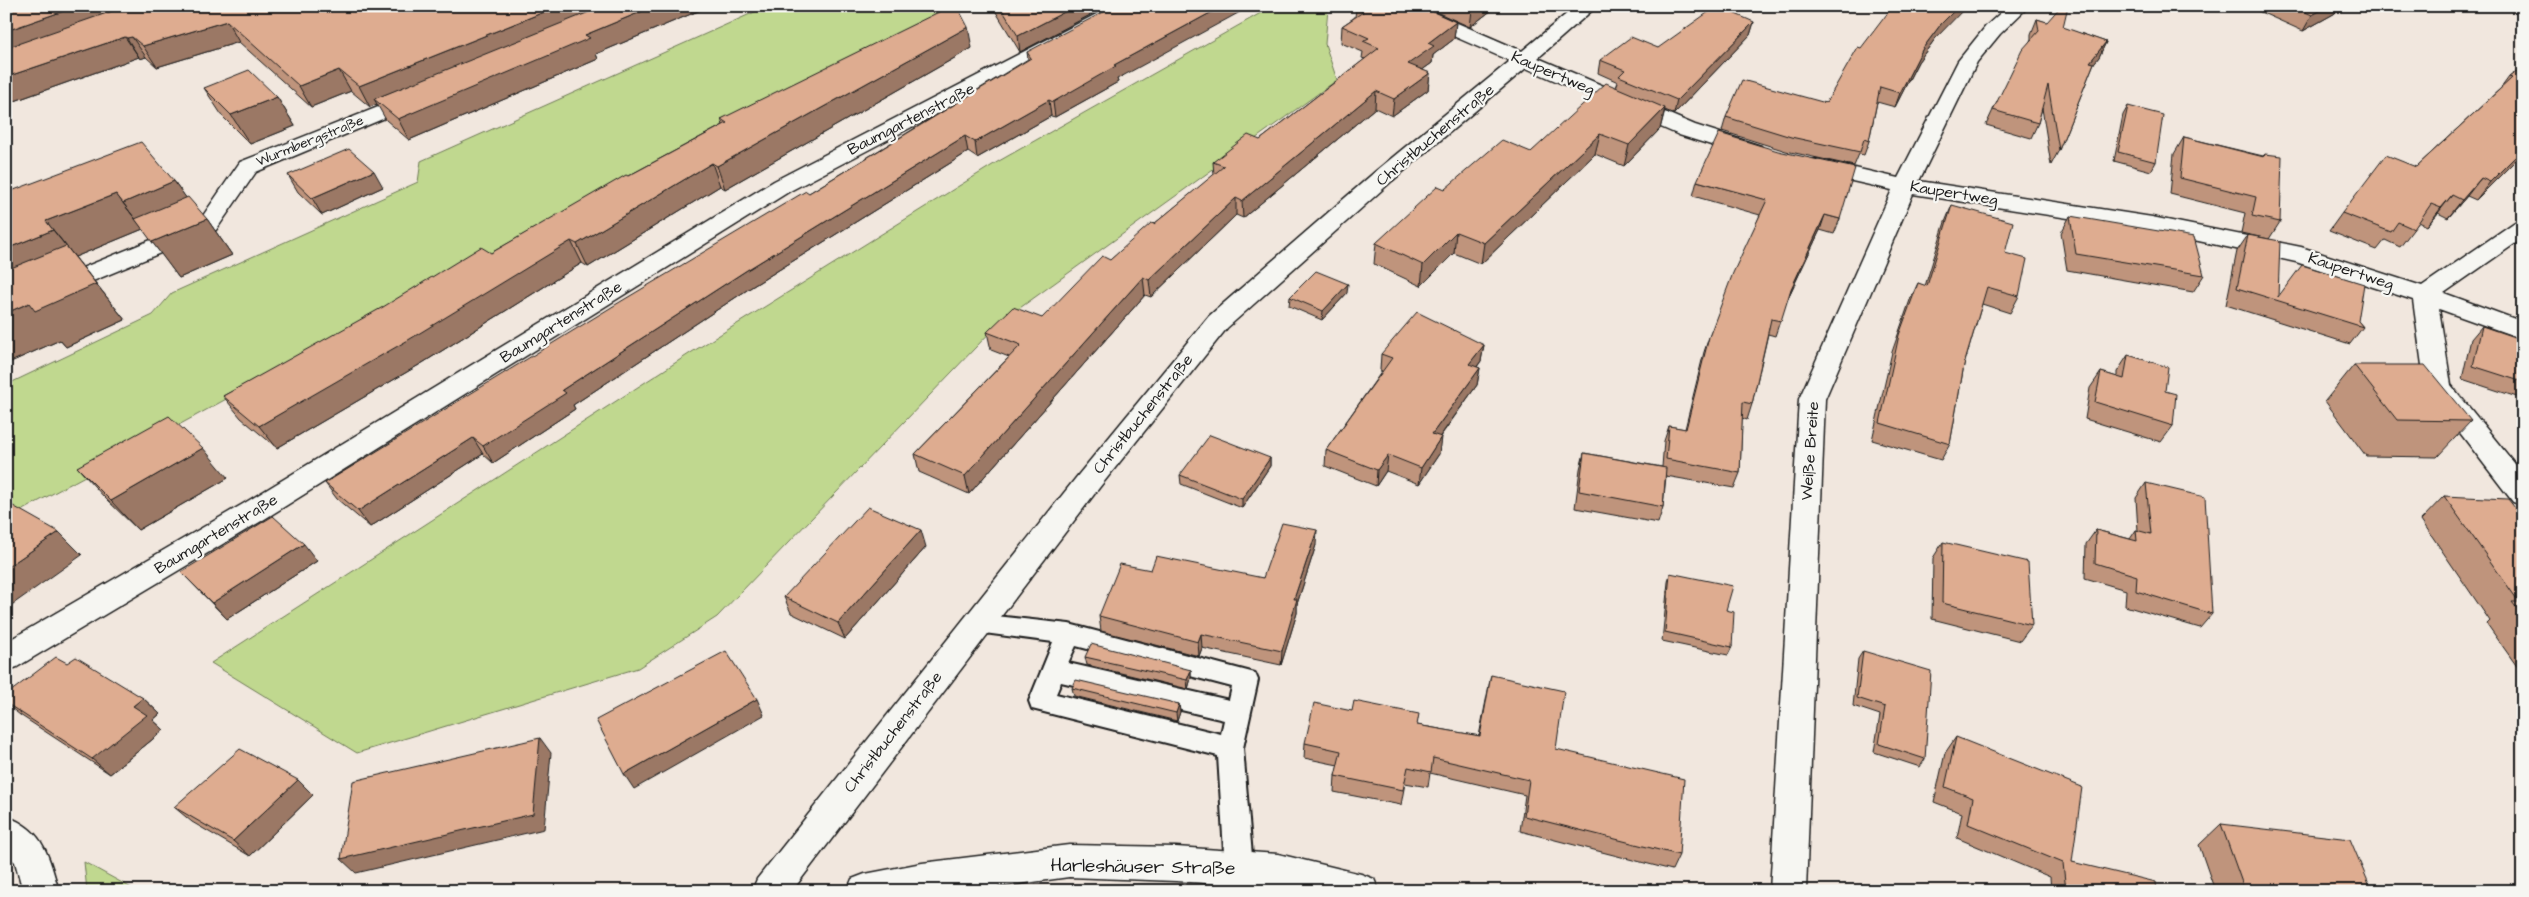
<svg xmlns="http://www.w3.org/2000/svg" width="2529" height="897" viewBox="0 0 2529 897" font-family="'Architects Daughter',sans-serif">
  <rect width="100%" height="100%" fill="#f1e7de"/>
  <filter id="ink" filterUnits="userSpaceOnUse"><feTurbulence type="fractalNoise" baseFrequency=".02" numOctaves="2"/><feDisplacementMap in="SourceGraphic" scale="10" xChannelSelector="R" yChannelSelector="G"/><feConvolveMatrix kernelMatrix="1 2 1 2 8 2 1 2 1" color-interpolation-filters="sRGB"/></filter>
  <g filter="url(#ink)">
    <path fill="#c0d88f" stroke="#6e7a56" d="M768,6H971L759,109L6,519V385L153,315L172,293L418,182L421,161Z
      M1273,6L1328,8L1325,44L1337,80L999,323L717,617L638,668L357,753L211,663L692,352L999,161Z
      M84,862L137,891H87Z"/>
    <g fill="none" stroke-linecap="round" stroke-linejoin="round">
      <g stroke="#1c1c1c" stroke-width="4">
        <path id="service" d="M977,614L1069,624L1255,673L1258,680L1243,748L1253,868L1249,877L1239,881L1229,877L1225,868L1218,756L1032,709L1029,701L1053,642L969,631L965,624L969,617ZM1076,646L1232,687L1229,700L1068,663ZM1061,682L1224,720L1221,734L1056,694Z"/>
      </g>
      <g stroke="#1c1c1c" stroke-width="3">
        <path id="minor" d="M1112,6H1136L1134,10L790,191L263,520L17,667L6,671V642L243,504L774,181Z
          M1392,6H1418L1522,51L1576,6H1597L1538,58L1695,125L1761,146L1764,151L1761,156L1753,158L1679,135L1526,68L1392,181L1227,328L1099,488L792,891H752L757,879L1079,474L1209,316L1376,171L1510,61L1394,10Z
          M2008,6H2029L2000,34L1977,62L1919,181L2152,217L2301,247L2422,286L2515,222L2523,220V238L2444,293L2523,322V339L2439,309L2451,385L2523,474V505L2513,502L2425,387L2413,300L2296,262L2152,231L1913,194L1825,399L1806,891H1770L1799,399L1892,190L1808,171L1805,166L1808,161L1816,159L1898,178L1958,61L1986,26Z
          M416,92L423,94L426,98L423,102L256,172L216,230L6,317V299L200,220L240,162Z
          M6,816C45,831 48,855 59,891H23L15,862L6,854Z"/>
      </g>
      <g stroke="#1c1c1c" stroke-width="3">
        <path id="secondary" d="M1069,845L1176,847L1278,854L1361,874L1374,879L1379,891H1291L1278,888L1176,881L1069,877L968,891H847L852,879L865,874L922,863Z"/>
      </g>
      <use href="#service" fill="#f6f6f2" fill-rule="evenodd"/>
      <use href="#minor" fill="#f6f6f2" fill-rule="evenodd"/>
      <use href="#secondary" fill="#f6f6f2" fill-rule="evenodd"/>
    </g>
    <path fill="#bf947c" stroke="#1c1c1c" d="M6,6H710L596,54L598,59L409,140L386,120L377,104L370,107L351,91L311,107L239,42L157,67L146,57L140,59L139,57L6,104Z
      M995,6H1107L1020,52L996,12Z
      M1423,6H1497L1470,27Z
      M2258,6H2348L2303,31L2256,10Z
      M1356,9L1456,22L1454,39L1433,55L1432,63L1422,70L1430,73L1428,90L1392,116L1375,108L1243,218L1236,215L1151,297L1145,295L969,494L919,472L915,454L1009,357L991,350L987,332L1042,318L1110,260L1214,175L1213,162L1260,140L1365,59L1362,58L1363,52L1341,43L1342,26L1355,17Z
      M2037,19L2106,42L2099,57L2094,63L2059,150L2051,165L2042,108L2038,123L2031,138L1986,125L1993,110L2031,39V34Z
      M1754,22L1750,35L1674,114L1665,110L1660,129L1624,166L1595,154L1481,264L1454,253L1421,286L1374,264L1376,243L1445,189L1531,152L1616,87L1618,82L1598,73L1600,60L1658,48Z
      M1935,39L1918,62L1895,107L1877,102L1869,141L1864,155L1859,154L1854,166L1786,151L1722,131L1726,117L1826,103L1861,48Z
      M972,48L725,189L720,186L588,267L582,263L424,362L277,448L241,418L223,396L491,253L628,176L723,125L721,119Z
      M1027,52L1117,79L1118,82L1055,117L1051,116L977,158L968,152L753,286L573,405L575,409L493,463L483,454L370,527L337,499L325,483L809,193L1028,59Z
      M2523,67V153L2476,200L2467,196L2448,218L2438,213L2427,226L2419,222L2400,247L2385,240L2377,250L2329,231L2342,213L2416,167L2501,88L2509,77Z
      M204,88L277,97L295,126L250,144L223,117Z
      M2128,106L2156,162L2151,171L2114,161L2123,115Z
      M2184,137L2263,156L2265,154L2280,222L2269,239L2241,233L2245,213L2170,194L2174,154Z
      M288,175L383,187L322,215L298,192Z
      M174,181L186,198L207,219L232,255L179,278L143,229L75,257L125,320L66,347L60,340L6,364V193Z
      M1697,181L1840,219L1834,234L1820,230L1787,300L1775,336L1768,334L1752,404L1747,420L1742,418L1740,473L1734,488L1666,476L1663,507L1658,523L1575,508L1580,469L1584,453L1662,467L1664,441L1669,426L1685,429L1704,352L1709,337L1760,215L1693,196Z
      M1952,205L2005,253L2019,296L2010,313L1982,304L1964,365L1950,444L1941,460L1872,440L1892,352L1910,300L1918,283L1925,286L1945,222Z
      M2070,216L2204,275L2193,292L2067,270L2061,233Z
      M2248,235L2278,297L2358,321L2363,327L2350,344L2226,305L2237,251Z
      M1347,293L1322,320L1289,306L1290,297Z
      M2482,326L2522,339L2523,338V399L2462,379L2471,339Z
      M1484,345L1481,361L1477,367L1480,368L1477,385L1440,437L1439,454L1419,484L1386,471L1376,486L1325,466L1326,450L1382,371L1380,370L1381,354Z
      M2128,355L2165,391L2173,426L2161,442L2085,419L2090,388L2101,372L2117,377V372Z
      M2354,365L2471,421L2437,457L2366,456L2325,401Z
      M1270,458V466L1242,508L1181,484L1180,475Z
      M77,467L228,478L138,530L104,497Z
      M2146,483L2212,614L2200,628L2125,606L2126,590L2085,578L2086,544L2096,530L2130,539L2136,530L2138,531L2136,498Z
      M2444,496L2523,518V675L2487,624L2490,621L2421,520Z
      M1943,542L2032,625L2020,641L1932,619L1933,558Z
      M1316,545L1297,604V613L1281,665L1202,648L1199,656L1101,631L1099,616L1151,570L1263,578Z
      M926,547L845,639L791,613L784,597Z
      M317,561L227,619L181,572Z
      M1670,573L1726,610L1732,647L1728,655L1662,641L1668,582Z
      M1863,651L1925,759L1920,767L1874,752L1880,715L1853,706L1858,659Z
      M1085,657L1191,670V678L1188,689L1087,665Z
      M67,663L143,698L160,714L153,720L164,730L110,774L20,715L6,704V695Z
      M1491,675L1556,749L1679,855L1672,870L1520,831L1525,795L1430,773L1428,787L1405,783L1401,805L1334,792L1335,776L1338,765L1304,758L1305,743L1352,711L1417,725L1479,736Z
      M1072,688L1179,704L1180,712L1177,721L1074,696Z
      M1956,737L2072,862L2157,891H2051L2050,877L1957,838L1962,813L1934,802L1945,753Z
      M313,795L250,856L192,822L174,807Z
      M2221,824L2372,891H2215L2199,845Z"/>
    <path fill="#9b7865" stroke="#1c1c1c" d="M78,6H150L6,57V31Z
      M559,6H617L374,99L377,104L370,107L359,86Z
      M655,6H710L596,54L598,59L409,140L398,119L585,35Z
      M1076,6H1107L1020,52L1018,36Z
      M1223,6H1251L1117,79L1118,82L1055,117L1053,102L1114,65Z
      M1477,6H1497L1470,27L1472,10Z
      M1959,6H1967L1935,39L1918,62L1895,107L1900,93L1923,48L1941,24Z
      M2329,6H2348L2303,31L2312,15Z
      M227,21L239,42L157,67L143,46Z
      M1456,22L1454,39L1433,55L1432,63L1407,81L1408,64L1428,43Z
      M1754,22L1750,35L1674,114L1677,100Z
      M968,27L972,48L725,189L717,166Z
      M125,37L139,57L6,104V77Z
      M132,37L146,57L140,59L127,38Z
      M2106,42L2099,57L2083,77L2090,62Z
      M339,70L351,91L311,107L299,86Z
      M1430,73L1428,90L1392,116L1394,99Z
      M1376,91L1375,108L1243,218L1242,201Z
      M277,97L295,126L250,144L231,115Z
      M1049,100L1051,116L977,158L975,142Z
      M1665,108L1660,129L1624,166L1629,145Z
      M1600,134L1595,154L1481,264L1484,243Z
      M965,136L968,152L753,286L573,405L575,409L493,463L483,446L562,390L747,270Z
      M2523,149V153L2476,200L2490,182Z
      M712,163L720,186L588,267L577,244Z
      M374,171L383,187L322,215L312,198Z
      M2481,178L2467,196L2448,218L2462,200Z
      M174,181L200,217L150,238L123,203Z
      M116,194L143,229L75,257L46,221Z
      M2452,195L2438,213L2427,226L2441,208Z
      M1236,198V215L1151,297L1149,280Z
      M1825,215L1820,230L1785,304L1791,289Z
      M207,219L232,255L179,278L152,242Z
      M53,230L125,320L66,347L60,340L6,364V313L29,303L96,284L6,298V249Z
      M1456,232L1454,253L1421,286L1423,265Z
      M571,241L582,263L424,362L277,448L259,426Z
      M1143,277L1145,295L969,494L965,476Z
      M1348,284L1347,293L1322,320L1323,311Z
      M1484,345L1481,361L1466,381L1469,364Z
      M1480,368L1477,385L1430,450L1432,434Z
      M1441,437L1439,454L1419,484L1421,468Z
      M473,438L483,454L370,527L358,511Z
      M203,448L228,478L138,530L111,501Z
      M1388,455L1386,471L1376,486L1377,470Z
      M1270,458V466L1242,508V499Z
      M921,530L926,547L845,639L838,623Z
      M1317,530L1316,545L1297,604V613L1281,665L1282,651L1294,599Z
      M59,532L82,555L6,609V568Z
      M304,544L317,561L227,619L212,603Z
      M1201,634L1202,648L1199,656L1198,642Z
      M1191,670V678L1188,689L1187,680Z
      M143,698L160,714L153,720L164,730L110,774L92,759L133,706Z
      M757,699L764,715L634,789L624,774Z
      M1179,704L1180,712L1177,721L1176,713Z
      M540,738L551,753L544,829L356,873L341,859Z
      M298,780L313,795L250,856L233,841Z"/>
    <path fill="#deac90" stroke="#1c1c1c" d="M6,6H78L6,31Z
      M127,6H559L359,86L339,70L299,86L227,21L143,46L132,37L127,38L125,37L6,77V48Z
      M604,6H655L585,35L590,38L398,119L374,99Z
      M951,6H957L968,27L717,166L712,163L577,244L571,241L410,339L259,426L223,396L383,307L481,247L491,253L626,175L628,176L727,123L721,119Z
      M1000,6H1076L1018,36Z
      M1115,6H1223L1114,65L1116,66L1053,102L1049,100L975,142L965,136L747,270L562,390L566,393L483,446L473,438L358,511L325,483L615,305L806,191L809,193L1031,58L1027,52Z
      M1360,6H1420L1456,22L1428,43L1434,46L1408,64L1430,73L1394,99L1376,91L1242,201L1236,198L1149,280L1143,277L965,476L915,454L1021,345L987,332L1013,307L1042,318L1102,256L1110,260L1151,223L1154,224L1224,166L1213,162L1248,135L1260,140L1379,48L1363,41L1369,38L1342,26L1363,12L1356,9Z
      M1463,6H1477L1472,10Z
      M1717,6L1754,22L1677,100L1619,76L1625,70L1600,60L1631,37L1658,48Z
      M1893,6H1959L1941,24L1923,48L1900,93L1880,87L1869,141L1864,139L1860,152L1791,137L1726,117L1742,80L1826,103L1858,47L1861,48Z
      M2061,6H2068L2063,27L2106,42L2090,62L2094,63L2059,150L2048,85L2038,123L1993,110L2022,50L2039,31L2037,19L2047,22Z
      M2292,6H2329L2312,15Z
      M2523,67V149L2490,182L2481,178L2462,200L2452,195L2441,208L2431,204L2414,229L2398,222L2391,232L2342,213L2386,155L2416,167L2512,78L2509,77Z
      M249,70L277,97L231,115L204,88Z
      M1606,83L1665,108L1629,145L1600,134L1484,243L1456,232L1423,265L1376,243L1438,186L1445,189L1502,140L1531,152Z
      M2128,106L2163,115L2156,162L2118,152Z
      M1719,133L1778,151L1855,168L1840,219L1825,215L1791,289L1781,321L1771,319L1752,404L1743,402L1740,473L1666,459L1669,426L1686,429L1709,337L1733,273L1767,200L1697,181Z
      M2184,137L2264,157L2265,154L2282,156L2280,222L2252,216L2256,197L2180,178Z
      M141,142L174,181L123,203L116,194L46,221L53,230L6,249V193Z
      M349,149L374,171L312,198L288,175Z
      M188,197L207,219L152,242L135,219Z
      M1952,205L2013,222L2005,253L2027,259L2019,296L1987,287L1964,365L1950,444L1880,423L1899,335L1918,283L1927,286Z
      M2070,216L2194,237L2204,275L2076,254Z
      M2248,235L2280,241L2278,297L2302,265L2364,284L2358,321L2363,327L2237,288Z
      M66,246L96,284L35,311L29,303L6,313V270Z
      M1316,271L1348,284L1323,311L1290,297Z
      M1417,312L1484,345L1469,364L1480,368L1432,434L1441,437L1421,468L1388,455L1377,470L1326,450L1392,358L1381,354Z
      M2482,326L2523,340V382L2473,366Z
      M2128,355L2168,367L2165,391L2176,394L2173,426L2095,402L2101,372L2124,379Z
      M2354,365H2425L2471,421L2397,420Z
      M169,416L203,448L111,501L77,467Z
      M1210,435L1270,458L1242,499L1180,475Z
      M1584,453L1666,468L1663,507L1579,491Z
      M2146,483L2205,497L2212,614L2136,591L2137,576L2095,563L2096,530L2137,541L2136,530L2151,534Z
      M2444,496L2508,499L2523,518V616L2512,602H2519Z
      M6,502L59,532L6,568Z
      M868,507L921,530L838,623L784,597Z
      M273,516L304,544L212,603L181,572Z
      M1282,523L1317,530L1294,599H1297L1282,651L1201,634L1198,642L1099,616L1120,564L1151,570L1156,556L1263,578Z
      M1943,542L2028,562L2032,625L1942,603Z
      M1670,573L1733,586L1726,610L1734,612L1732,647L1665,632Z
      M1091,644L1191,670L1187,680L1085,657Z
      M726,651L757,699L624,774L596,720Z
      M1863,651L1931,671L1925,759L1879,744L1885,707L1857,698Z
      M56,657L67,663L76,657L143,698L133,706L147,715L92,759L6,703V695Z
      M1491,675L1564,691L1556,749L1684,779L1679,855L1524,816L1529,780L1433,758L1431,772L1408,767L1403,790L1335,776L1341,751L1305,743L1314,703L1352,711L1354,701L1419,714L1417,725L1480,736Z
      M1076,680L1179,704L1176,713L1072,688Z
      M1956,737L2082,787L2072,862L2156,882L2157,891H2066L2063,863L1968,824L1973,798L1945,787Z
      M540,738L533,814L341,859L353,781Z
      M240,749L298,780L233,841L174,807Z
      M2221,824L2350,839L2372,891H2245Z"/>
  </g>
  <g text-anchor="middle" dominant-baseline="central" stroke-width="4.5" stroke-linejoin="round" paint-order="stroke">
    <g font-size="14" fill="#1c1c1c" stroke="#f6f6f2">
      <text transform="translate(310 141) rotate(-22)">Wurmbergstraße</text>
    </g>
    <g font-size="16" fill="#1c1c1c" stroke="#f6f6f2">
      <text transform="translate(1553 73) rotate(23)">Kaupertweg</text>
      <text transform="translate(911 119) rotate(-27)">Baumgartenstraße</text>
      <text transform="translate(1435 135) rotate(-40)">Christbuchenstraße</text>
      <text transform="translate(1954 193) rotate(9)">Kaupertweg</text>
      <text transform="translate(2351 271) rotate(18)">Kaupertweg</text>
      <text transform="translate(561 322) rotate(-32)">Baumgartenstraße</text>
      <text transform="translate(1143 414) rotate(-51)">Christbuchenstraße</text>
      <text transform="translate(1810 451) rotate(-86)">Weiße Breite</text>
      <text transform="translate(216 534) rotate(-31)">Baumgartenstraße</text>
      <text transform="translate(893 732) rotate(-52)">Christbuchenstraße</text>
    </g>
    <g font-size="19" fill="#1c1c1c" stroke="#f6f6f2">
      <text transform="translate(1143 867) rotate(1)">Harleshäuser Straße</text>
    </g>
  </g>
  <rect width="2529" height="897" fill="none" stroke="#f6f6f2" stroke-width="25"/>
  <rect x="12" y="12" width="2504" height="872" fill="none" stroke="#1c1c1c" stroke-width="2" filter="url(#ink)"/>
</svg>
